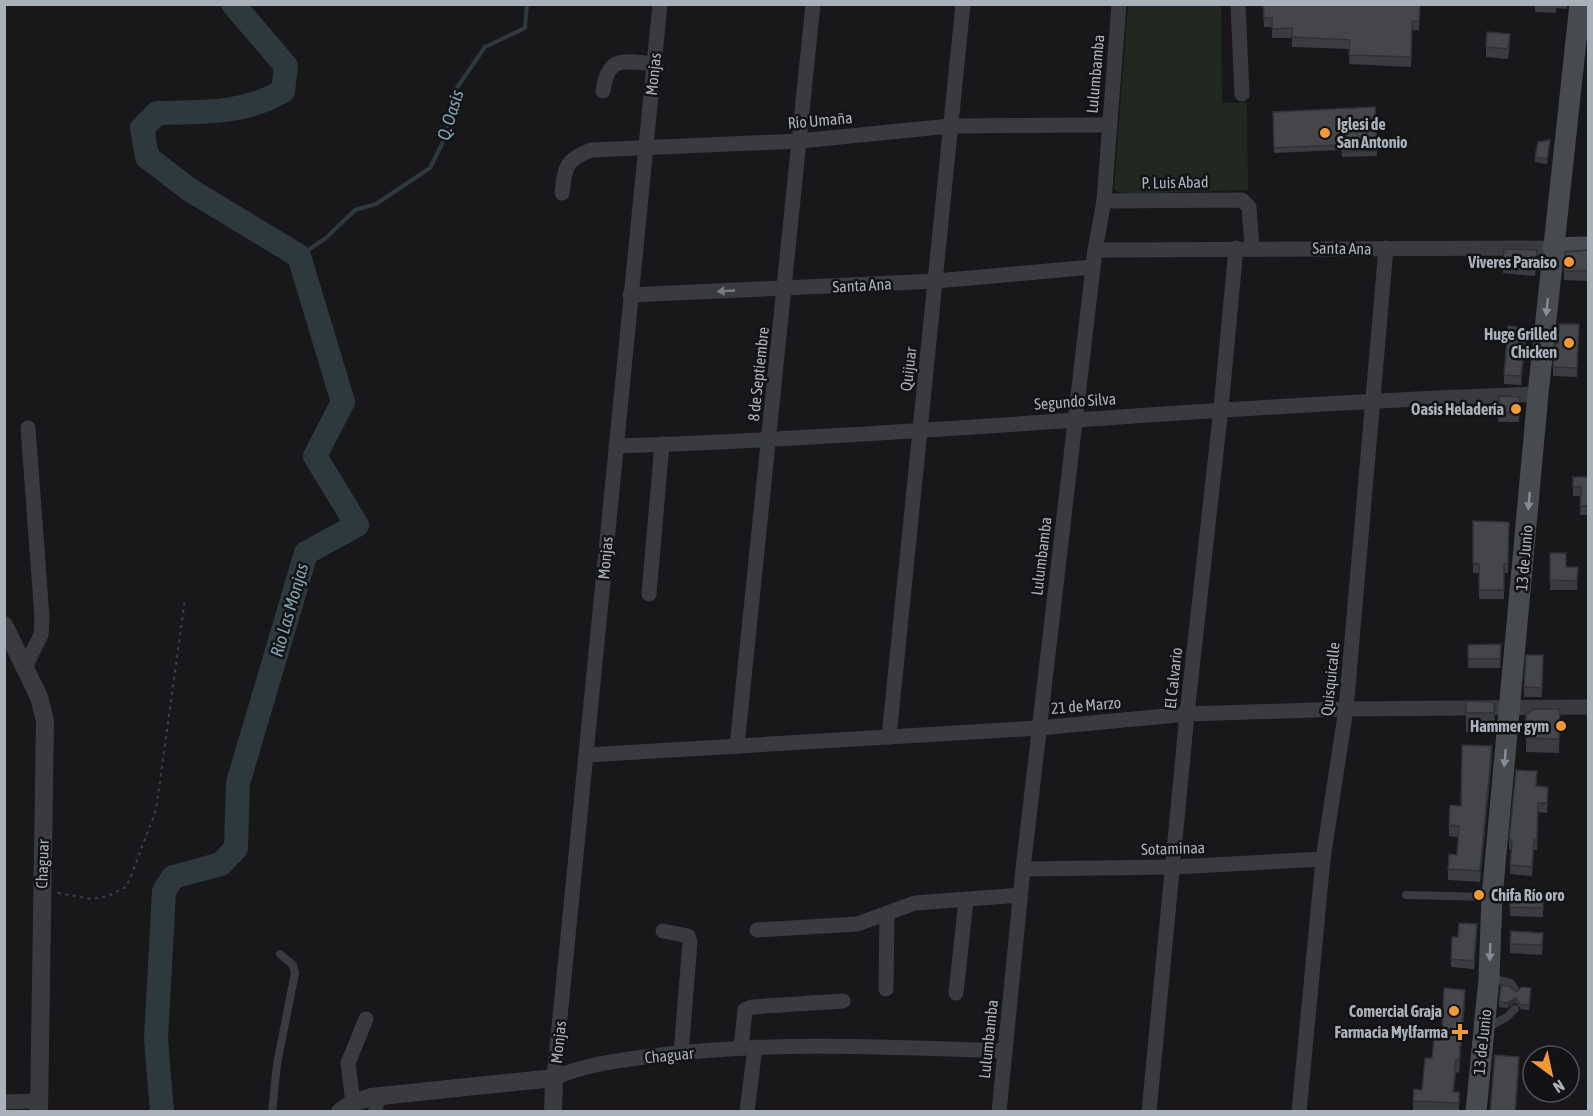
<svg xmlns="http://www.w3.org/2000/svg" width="1593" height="1116" font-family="'Asap Condensed',sans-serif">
  <rect width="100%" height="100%" fill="#18181a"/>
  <polygon fill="#202820" points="1128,5 1221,5 1222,103 1247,102 1248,190 1123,194 1114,189"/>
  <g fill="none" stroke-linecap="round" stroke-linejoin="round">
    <polyline stroke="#2e393e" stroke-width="4" points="299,256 326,238 355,210 376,204 430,168 446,136 454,92 485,47 525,28 527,4"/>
    <path stroke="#2e393e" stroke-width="24" d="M162,1112L156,1039L164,891L173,877L221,864L236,848L238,783L306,553L357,525L315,456L343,402L299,256L190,190L147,157L142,128L157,113C201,112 245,114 283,91L286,66L233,4"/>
    <polyline stroke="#3f4246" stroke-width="2" stroke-dasharray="3 4.5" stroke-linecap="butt" points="58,893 92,899 108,896 126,887 131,876 156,810 185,599"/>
    <g stroke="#393b3f" stroke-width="8">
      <polyline points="1406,895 1491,897"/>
      <polyline points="1490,978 1511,983 1516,991"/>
      <polyline points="1487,1028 1507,1017 1515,1009"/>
      <polyline points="272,1112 277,1064 295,973 293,965 280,954"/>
    </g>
    <g stroke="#393b3f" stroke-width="15">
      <path d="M660,4L554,1078C589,1063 623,1060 660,1055C775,1041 890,1047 1005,1051"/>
      <polyline points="1238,4 1242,94"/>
      <path d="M603,91C608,55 623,61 655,64"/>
      <path d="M562,193C565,167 565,160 591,150L800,141L950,126L1108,125"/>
      <polyline points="1104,201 1242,200 1249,207 1252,247"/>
      <polyline points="1095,250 1553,248"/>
      <polyline points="630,295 936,281 1093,267"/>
      <path d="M616,446C923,436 1230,404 1538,394"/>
      <polyline points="649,594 662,444"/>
      <polyline points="26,665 41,635 42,617 28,428"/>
      <polyline points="889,737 963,4"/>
      <polyline points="737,746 813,4"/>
      <polyline points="587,755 1039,728 1187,714 1346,709 1588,707"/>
      <polyline points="1023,869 1174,867 1323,859"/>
      <polyline points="757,930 857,924 915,903 1020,895"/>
      <polyline points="663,931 688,936 690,942 681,1053"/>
      <polyline points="886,989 887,914"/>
      <polyline points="956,993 966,900"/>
      <polyline points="741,1048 745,1010 752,1007 843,1001"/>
      <polyline points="376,1097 376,1112"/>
      <polyline points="4,1102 39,1101"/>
      <polyline points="353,1103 348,1063 366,1019"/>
      <polyline points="747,1112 755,1047"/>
      <polyline points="999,1112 1023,869 1095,250 1104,201 1119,4"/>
      <polyline points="1149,1112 1187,714 1221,408 1236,248"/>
      <polyline points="1299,1112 1323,859 1346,709 1386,248"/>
    </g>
    <g stroke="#393b3f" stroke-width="18">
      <polyline points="4,625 39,697 45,721 39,1112"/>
      <polyline points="340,1112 353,1103 371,1097 554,1078 553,1112"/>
    </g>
    <g stroke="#474a4f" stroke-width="21">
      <polyline points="1553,248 1588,247"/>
      <polyline points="1476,1112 1489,978 1492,897 1538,394 1580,4"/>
    </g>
  </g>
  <g fill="#3a3c40">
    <polygon points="1263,4 1423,4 1420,5 1419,30 1412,30 1411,67 1349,64 1350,49 1292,47 1292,38 1272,38 1272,27 1264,27"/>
    <polygon points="1535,4 1567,4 1567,9 1556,8 1556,13 1535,12"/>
    <polygon points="1510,43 1508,59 1486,57 1486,47"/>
    <polygon points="1375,107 1377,156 1342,157 1341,150 1274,153 1273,112"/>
    <polygon points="1550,145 1547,164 1535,162 1535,157"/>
    <polygon points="1588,250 1588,281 1564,280 1564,271"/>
    <polygon points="1537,260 1535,276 1503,273 1503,264"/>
    <polygon points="1579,324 1577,377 1553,376 1553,367 1558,343"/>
    <polygon points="1526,337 1521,385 1504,384 1504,375"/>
    <polygon points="1499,396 1520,397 1519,422 1498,422"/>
    <polygon points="1573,477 1588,477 1588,515 1580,515 1581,496 1573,496"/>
    <polygon points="1473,521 1509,522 1508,573 1504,573 1504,599 1479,599 1479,573 1473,573"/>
    <polygon points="1550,553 1566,567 1578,567 1577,590 1550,590"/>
    <polygon points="1468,645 1501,654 1500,668 1468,668"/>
    <polygon points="1543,655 1542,697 1524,697 1524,687"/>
    <polygon points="1466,701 1495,704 1494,732 1466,732"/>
    <polygon points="1526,714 1560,723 1559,753 1526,752"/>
    <polygon points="1492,756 1480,882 1448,880 1448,869 1457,855 1458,837 1449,836 1449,825"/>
    <polygon points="1537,786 1548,796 1547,813 1538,812 1537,850 1534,850 1532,876 1510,874 1511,849 1509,849 1509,840"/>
    <polygon points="1510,891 1543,892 1543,917 1510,916"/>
    <polygon points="1477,932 1474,969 1451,967 1451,959 1458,937"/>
    <polygon points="1543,942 1542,955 1510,953 1510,944"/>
    <polygon points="1516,992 1531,993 1529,1010 1521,1009 1516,1003 1507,1008 1499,1007 1499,1002"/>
    <polygon points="1465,1002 1459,1073 1456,1072 1454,1092 1459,1092 1459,1112 1413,1112 1413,1101 1422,1090 1432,1058 1442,1030"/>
  </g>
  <g fill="#303134">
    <polygon points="1526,328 1526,337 1521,385 1521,376"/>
    <polygon points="1495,704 1495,723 1494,732 1494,713"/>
    <polygon points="1492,746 1492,756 1480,882 1480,871"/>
    <polygon points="1465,990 1465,1002 1459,1073 1459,1061"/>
    <polygon points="1516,998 1516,1003 1507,1008 1507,1003"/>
    <polygon points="1519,1057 1519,1069 1516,1112 1515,1112"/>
    <polygon points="1456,1060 1456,1072 1453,1104 1453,1092"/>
  </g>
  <g fill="#44464a" stroke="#303134" stroke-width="1.5">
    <polygon points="1263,4 1420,4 1419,21 1412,21 1411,57 1349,55 1350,40 1292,37 1292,28 1272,29 1272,18 1264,18"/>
    <polygon points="1487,32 1510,34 1508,49 1486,47"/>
    <polygon points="1375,107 1377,151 1342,152 1341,145 1274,148 1273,112"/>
    <polygon points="1550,140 1547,159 1535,157 1538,142"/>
    <polygon points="1504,249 1537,250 1535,267 1503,264"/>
    <polygon points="1588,250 1588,271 1564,271 1565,252"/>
    <polygon points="1559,324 1579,324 1577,368 1553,367 1555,343 1558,343"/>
    <polygon points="1508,326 1526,328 1521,376 1504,375"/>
    <polygon points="1499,396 1520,397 1519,413 1498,412"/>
    <polygon points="1573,477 1588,477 1588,506 1580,506 1581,487 1573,487"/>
    <polygon points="1473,521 1509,522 1508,564 1504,564 1504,590 1479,590 1479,564 1473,563"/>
    <polygon points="1550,553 1566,553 1566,567 1578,567 1577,581 1550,580"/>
    <polygon points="1501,644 1500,659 1468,659 1468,645"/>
    <polygon points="1526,655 1543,655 1542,688 1524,687"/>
    <polygon points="1466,701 1491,702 1495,704 1494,713 1466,713"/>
    <polygon points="1534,709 1560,709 1559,739 1526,738 1526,714"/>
    <polygon points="1462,745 1492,746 1480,871 1448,869 1449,854 1457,855 1459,826 1449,825 1450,805 1461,806"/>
    <polygon points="1516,770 1537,771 1536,786 1548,787 1547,803 1538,803 1537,840 1534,840 1532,867 1510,865 1512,840 1509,840"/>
    <polygon points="1510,891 1543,892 1543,908 1510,907"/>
    <polygon points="1459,923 1477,924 1474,961 1451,959 1452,937 1458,937"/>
    <polygon points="1511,931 1543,933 1542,945 1510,944"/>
    <polygon points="1501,985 1509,986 1516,992 1522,987 1531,988 1529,1005 1521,1005 1516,998 1507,1003 1499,1002"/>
    <polygon points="1444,988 1465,990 1459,1061 1456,1060 1453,1092 1459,1092 1459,1103 1413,1101 1414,1089 1422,1090 1425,1058 1432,1058 1435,1029 1442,1030"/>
    <polygon points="1495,1055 1519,1057 1515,1112 1490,1112"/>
  </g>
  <defs><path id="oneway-solid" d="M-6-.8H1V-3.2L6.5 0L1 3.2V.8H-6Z" transform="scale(1.5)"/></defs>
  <use fill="#777c83" href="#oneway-solid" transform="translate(726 291) rotate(177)"/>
  <g fill="#878d95">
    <use href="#oneway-solid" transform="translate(1547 307) rotate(96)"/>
    <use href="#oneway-solid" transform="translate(1529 501) rotate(95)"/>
    <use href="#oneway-solid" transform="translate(1505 758) rotate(95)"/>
    <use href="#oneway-solid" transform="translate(1490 952) rotate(92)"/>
  </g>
  <g fill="#f39938" stroke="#131315" stroke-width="2">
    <circle cx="1325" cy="133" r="6"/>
    <circle cx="1569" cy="262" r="6"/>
    <circle cx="1569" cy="343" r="6"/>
    <circle cx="1516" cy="409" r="6"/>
    <circle cx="1561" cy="726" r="6"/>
    <circle cx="1479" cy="895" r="6"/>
    <circle cx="1454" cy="1011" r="6"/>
    <path d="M1457 1023h6v6h6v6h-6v6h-6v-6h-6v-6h6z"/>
  </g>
  <g text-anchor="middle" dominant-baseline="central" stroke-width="5" stroke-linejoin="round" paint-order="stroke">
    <g font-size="16" fill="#aab1ba" stroke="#131315">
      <text transform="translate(653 74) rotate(-84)">Monjas</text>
      <text transform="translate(1095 74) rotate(-85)">Lulumbamba</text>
      <text transform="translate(820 120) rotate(-5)">Río Umaña</text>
      <text transform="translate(1175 182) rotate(-1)">P. Luis Abad</text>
      <text transform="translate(1342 248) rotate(1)">Santa Ana</text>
      <text transform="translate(862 285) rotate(-3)">Santa Ana</text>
      <text transform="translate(908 369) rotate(-83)">Quijuar</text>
      <text transform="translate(758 374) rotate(-84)">8 de Septiembre</text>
      <text transform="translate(1075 401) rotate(-4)">Segundo Silva</text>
      <text transform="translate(1041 556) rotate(-83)">Lulumbamba</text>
      <text transform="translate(605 558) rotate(-85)">Monjas</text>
      <text transform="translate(1524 558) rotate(-85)">13 de Junio</text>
      <text transform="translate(1173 678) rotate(-84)">El Calvario</text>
      <text transform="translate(1330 679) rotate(-84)">Quisquicalle</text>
      <text transform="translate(1086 705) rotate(-5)">21 de Marzo</text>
      <text transform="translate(1173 848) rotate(-2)">Sotaminaa</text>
      <text transform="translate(42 864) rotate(-88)">Chaguar</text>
      <text transform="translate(988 1039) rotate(-84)">Lulumbamba</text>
      <text transform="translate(558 1042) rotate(-84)">Monjas</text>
      <text transform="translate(1482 1042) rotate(-84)">13 de Junio</text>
      <text transform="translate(669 1055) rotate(-6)">Chaguar</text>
    </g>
    <g font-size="16" font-weight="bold" fill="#aab1ba" stroke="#131315" text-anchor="end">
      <text x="1337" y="124" text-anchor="start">Iglesi de<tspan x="1337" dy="18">San Antonio</tspan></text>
      <text x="1557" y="262">Viveres Paraiso</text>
      <text x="1557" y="334">Huge Grilled<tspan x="1557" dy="18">Chicken</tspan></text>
      <text x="1504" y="409">Oasis Heladería</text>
      <text x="1549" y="726">Hammer gym</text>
      <text x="1491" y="895" text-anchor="start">Chifa Río oro</text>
      <text x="1442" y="1011">Comercial Graja</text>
      <text x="1448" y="1032">Farmacia Mylfarma</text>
    </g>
    <g font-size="18" font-style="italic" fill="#82a4b5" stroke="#131315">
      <text transform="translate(450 115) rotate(-73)">Q. Oasis</text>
      <text transform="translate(289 610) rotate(-74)">Rio Las Monjas</text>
    </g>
  </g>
  <rect width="1593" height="1116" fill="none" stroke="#aab1ba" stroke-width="12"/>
  <g transform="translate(1551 1074) rotate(147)"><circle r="28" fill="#131315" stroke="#4f5257" stroke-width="1.5"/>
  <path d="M0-4.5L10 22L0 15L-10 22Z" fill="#f39938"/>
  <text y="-9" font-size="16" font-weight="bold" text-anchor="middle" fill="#aab1ba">N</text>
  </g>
</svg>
